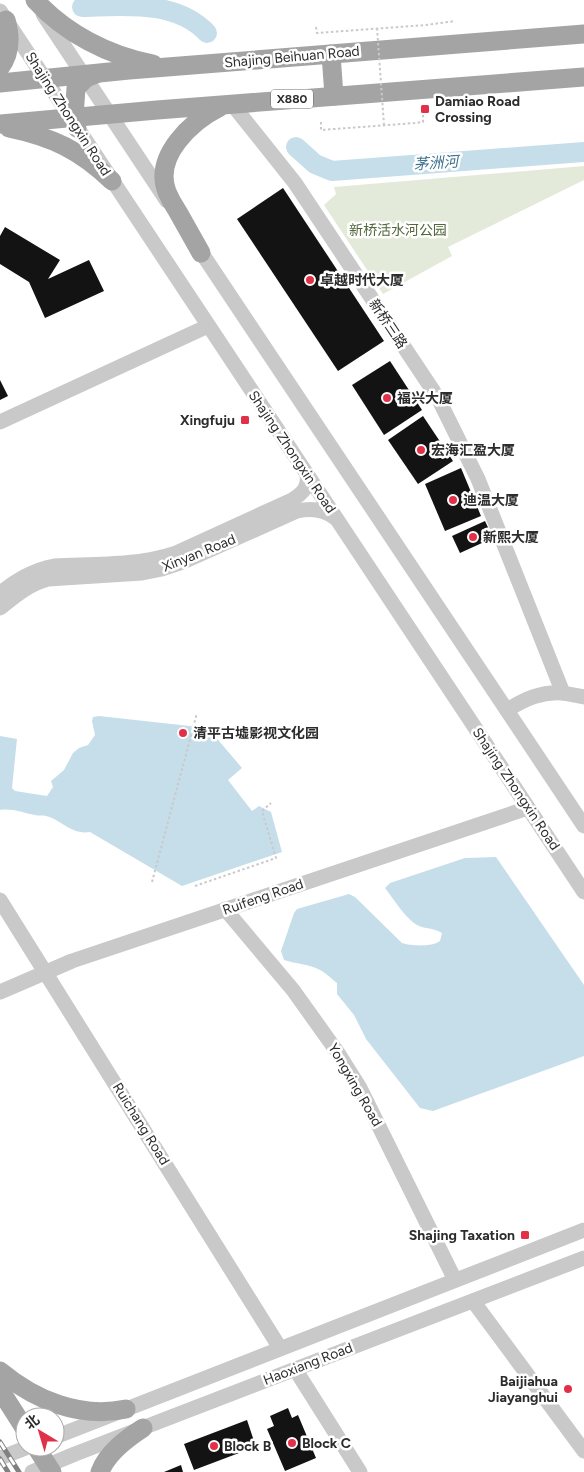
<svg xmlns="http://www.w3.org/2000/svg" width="584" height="1472" font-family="Figtree,'Noto Sans SC',sans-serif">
  <rect width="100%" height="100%" fill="#fff"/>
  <polygon fill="#e4eada" points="584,166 584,180 448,247 452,256 383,294 324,205 336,194 334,187"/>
  <g fill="#c6deea">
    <path d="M99,716L208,728L242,768L228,780L252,811L259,806L271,812L282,852L182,886L90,832C71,835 62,820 46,816C43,815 38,816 35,815C23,813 12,808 0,810V736L17,739L12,788L15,791L47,796L53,787L51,781L64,770L73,753L79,748L88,745L95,735L92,721L93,717Z"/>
    <path d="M496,857L584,985V1056L433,1111L420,1108L366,1039L354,1015L337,994V983C332,979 326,973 320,970C309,964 296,964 284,960L281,951L294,913L297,909L349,894L355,897L402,943C411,946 433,947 440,941L442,933C434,928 427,929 419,926C407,921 393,898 385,888L390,883L465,858Z"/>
  </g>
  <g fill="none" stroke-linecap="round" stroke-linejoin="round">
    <g stroke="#c6deea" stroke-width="20">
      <path d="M82,7C125,6 176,0 207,33"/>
      <polyline points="296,147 315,164 332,171 584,152"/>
    </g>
  </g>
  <g fill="#131313">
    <polygon points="283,188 384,341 338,371 237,219"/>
    <polygon points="5,227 60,260 48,279 89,260 104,291 45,318 29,282 0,264 0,236"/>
    <polygon points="390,361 422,410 384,435 352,385"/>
    <polygon points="0,380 8,396 0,400"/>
    <polygon points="423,416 453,461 418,484 388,440"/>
    <polygon points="461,468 481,516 445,531 425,484"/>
    <polygon points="485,521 493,538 460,553 452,536"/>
    <polygon points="288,1408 292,1418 298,1415 316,1458 285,1471 267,1429 274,1426 270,1416"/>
    <polygon points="247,1420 254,1441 237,1448 239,1453 194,1470 184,1444"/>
    <polygon points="181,1465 183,1472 164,1472"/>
  </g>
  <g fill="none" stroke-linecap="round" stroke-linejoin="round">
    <g stroke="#c9c9c9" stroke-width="2" stroke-dasharray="2.5 2.5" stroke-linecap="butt">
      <polyline points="316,27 317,33 426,25 455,21"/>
      <polyline points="321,122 321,130 415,123 423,122 423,114"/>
      <polyline points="152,882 197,713"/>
      <polyline points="195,886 276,858 262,811 271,803"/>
    </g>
    <g stroke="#c9c9c9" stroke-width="15">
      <polyline points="0,11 584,892"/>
      <polyline points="43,14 167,201"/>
      <polyline points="232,104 295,183 438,398 478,479 563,693 584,697"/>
      <polyline points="195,243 584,826"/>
      <polyline points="0,422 208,326"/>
      <path d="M0,593C17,580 33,570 54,566C95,564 137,566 176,553L292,500C303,493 309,487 307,474"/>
      <path d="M0,608C15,596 29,584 48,579L142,573L162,569L183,562L297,511C310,508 324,509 335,518"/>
      <path d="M507,710C525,699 542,691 563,693"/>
      <polyline points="0,900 280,1348"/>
      <polyline points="225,909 293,990 338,1053 360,1088 455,1280"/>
      <polyline points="0,992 72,961 528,808"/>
      <polyline points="473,1301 584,1451"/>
      <polyline points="295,1369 360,1472"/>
      <polyline points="55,1437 584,1230"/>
      <polyline points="0,1458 28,1447"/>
      <polyline points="32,1472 75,1454 584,1258"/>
    </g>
    <g stroke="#a4a4a4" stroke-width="19">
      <path d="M35,0C65,33 109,56 153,64"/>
      <polyline points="331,54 334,96"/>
      <path d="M0,68C11,53 11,37 6,20"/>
      <polyline points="0,83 129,70 584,34"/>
      <polyline points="0,124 157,110 584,77"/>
      <path d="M9,128C52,137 80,150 112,181"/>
      <polyline points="77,128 74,117 76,88 86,78 96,74"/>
      <path d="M201,253C193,239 186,226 178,212C174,206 170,199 167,192C153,156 192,121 220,107"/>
      <path d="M0,1371C35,1400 80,1419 126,1409"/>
      <polyline points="0,1390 25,1429"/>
      <polyline points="36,1447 52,1472"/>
      <path d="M100,1472C107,1453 126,1439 143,1428"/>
    </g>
    <g stroke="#818181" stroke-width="5">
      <g id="rail">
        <polyline points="0,1442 19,1472"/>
        <polyline points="0,1459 8,1472"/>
      </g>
    </g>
    <use href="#rail" stroke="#fff" stroke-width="3" stroke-dasharray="9" stroke-linecap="butt"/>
    <polyline stroke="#c9c9c9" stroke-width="2" stroke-dasharray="2.5 2.5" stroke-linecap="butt" points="377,28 384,125"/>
  </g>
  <g fill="#e13149" stroke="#fff" stroke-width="2">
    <rect x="420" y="104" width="10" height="10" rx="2.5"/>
    <circle cx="310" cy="280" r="5"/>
    <circle cx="387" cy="398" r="5"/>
    <rect x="240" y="415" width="10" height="10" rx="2.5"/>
    <circle cx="421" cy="450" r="5"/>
    <circle cx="453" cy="500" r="5"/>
    <circle cx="473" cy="537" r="5"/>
    <circle cx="183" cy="733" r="5"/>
    <rect x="520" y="1230" width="10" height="10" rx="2.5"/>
    <circle cx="568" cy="1389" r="5"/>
    <circle cx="292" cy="1443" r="5"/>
    <circle cx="214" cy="1446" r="5"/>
  </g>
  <g text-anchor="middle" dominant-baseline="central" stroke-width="5" stroke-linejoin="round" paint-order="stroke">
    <rect fill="#fff" stroke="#6b6b6b" stroke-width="1" x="271" y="89.5" width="42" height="19" rx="4"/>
    <g font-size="12" font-weight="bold" fill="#2c2c2c">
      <text x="292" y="99">X880</text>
    </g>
    <g font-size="14" fill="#2c2c2c" stroke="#fff">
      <text transform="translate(292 57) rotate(-5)">Shajing Beihuan Road</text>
      <text transform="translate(68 114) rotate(57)">Shajing Zhongxin Road</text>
      <text transform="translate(388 324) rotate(56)">新桥三路</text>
      <text transform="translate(292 452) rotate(56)">Shajing Zhongxin Road</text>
      <text transform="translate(199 553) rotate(-22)">Xinyan Road</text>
      <text transform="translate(516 789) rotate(56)">Shajing Zhongxin Road</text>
      <text transform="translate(263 897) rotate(-19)">Ruifeng Road</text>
      <text transform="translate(355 1085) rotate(60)">Yongxing Road</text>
      <text transform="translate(141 1124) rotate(58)">Ruichang Road</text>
      <text transform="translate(308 1364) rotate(-21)">Haoxiang Road</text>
    </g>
    <g font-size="14" font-weight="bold" fill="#2c2c2c" stroke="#fff" text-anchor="start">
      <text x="435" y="101">Damiao Road<tspan x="435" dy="16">Crossing</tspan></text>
      <text x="320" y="280">卓越时代大厦</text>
      <text x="397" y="398">福兴大厦</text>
      <text x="235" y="420" text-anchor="end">Xingfuju</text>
      <text x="431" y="450">宏海汇盈大厦</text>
      <text x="463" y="500">迪温大厦</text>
      <text x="483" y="537">新熙大厦</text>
      <text x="193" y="733">清平古墟影视文化园</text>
      <text x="515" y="1235" text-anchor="end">Shajing Taxation</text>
      <text x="558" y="1381" text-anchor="end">Baijiahua<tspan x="558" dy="16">Jiayanghui</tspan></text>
      <text x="302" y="1443">Block C</text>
      <text x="224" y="1446">Block B</text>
    </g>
    <g font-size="14" fill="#52673b" stroke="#fff">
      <text x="398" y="230">新桥活水河公园</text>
    </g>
    <g font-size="15" font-style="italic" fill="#3d728c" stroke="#fff">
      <text transform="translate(436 163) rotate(-4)">茅洲河</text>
    </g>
  </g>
  <g transform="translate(40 1432) rotate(322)"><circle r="24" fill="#ffffff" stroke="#ababab"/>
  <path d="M0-4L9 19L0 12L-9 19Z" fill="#e13149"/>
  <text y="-8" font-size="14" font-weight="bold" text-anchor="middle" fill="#2c2c2c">北</text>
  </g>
</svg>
